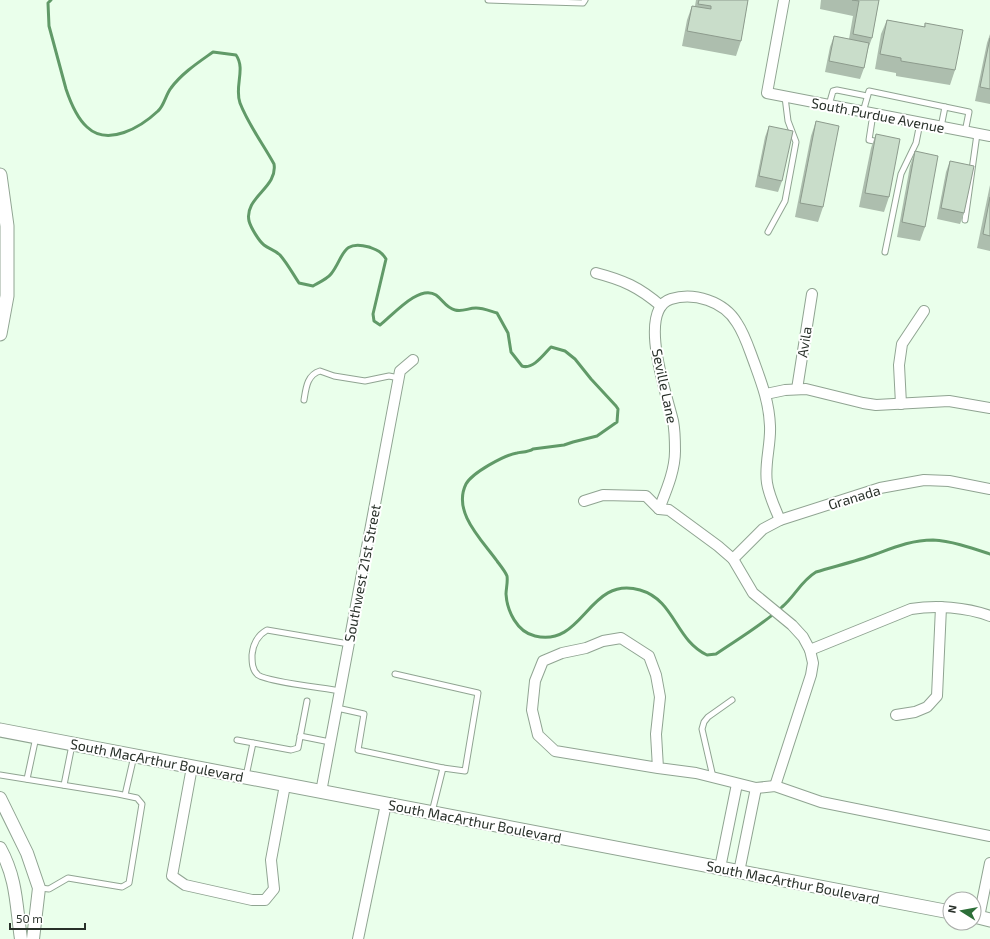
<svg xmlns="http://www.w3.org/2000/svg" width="990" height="939" font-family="'Exo 2',sans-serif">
  <rect width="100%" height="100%" fill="#eaffeb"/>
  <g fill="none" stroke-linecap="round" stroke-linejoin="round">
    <path stroke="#619a68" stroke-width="3" d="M51,0L48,3L49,26L66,89C70,101 77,118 87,127C108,147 141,127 158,111C164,106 166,94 171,88C182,73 199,62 213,52L236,55C246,69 234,87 240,103C248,124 263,144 274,164C278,188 244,197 249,221C251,228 259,241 264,245C269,249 275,250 280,255C287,263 293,274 299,283L313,286C318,283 327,279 331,274C344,258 341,239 369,247C377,250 381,251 386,259L373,314L374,321L380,325C393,315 419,284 436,295C443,300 446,308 455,310C463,312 468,308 476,308C483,308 490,311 497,313L508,333L511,352L522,366C533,370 544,354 551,347L565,351L575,359L591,379L616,406L618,409L617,422L597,436L573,442L564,445L533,449C529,452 522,452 517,453C504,455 472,473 466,484C452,512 482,540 497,561C500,565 505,571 507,576C508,582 506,589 506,594C507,611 517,632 535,636C584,648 588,575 640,590C675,600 675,640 707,655L716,654C738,639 762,625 782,607C795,596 801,581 816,572C836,566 857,561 876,554C895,547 912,540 933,540C952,541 972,548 990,554"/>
    <g stroke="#90a492" stroke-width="7">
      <g id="service">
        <polyline points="488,0 583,3 585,0"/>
        <polyline points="829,105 833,91 837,90 867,96"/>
        <polyline points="945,107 969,112 965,132"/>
        <polyline points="863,112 869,91 945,107 941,127"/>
        <polyline points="873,114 869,140 879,142"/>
        <polyline points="965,220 977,134"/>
        <polyline points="768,232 785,201 796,142 788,121 785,97"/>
        <polyline points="885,252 901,174 916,143 920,123"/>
        <path d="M304,400C306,388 307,375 320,371L334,376L365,381L389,376L399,378"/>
        <polyline points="395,674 478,693 465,771 443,768 432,812"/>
        <path d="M340,691C325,688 268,682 258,675C252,670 252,662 252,655C253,644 258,635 267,630L349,644"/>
        <polyline points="337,708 364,714 358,750 443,768"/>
        <polyline points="300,736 330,742"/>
        <polyline points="237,740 291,750 298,748 307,701"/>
        <polyline points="0,775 118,794 137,798 142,804 129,883 122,887 68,878 49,889 40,888"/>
        <polyline points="246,776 253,743"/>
        <polyline points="713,777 702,729 704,722 708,717 732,700"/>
        <polyline points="27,779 36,737"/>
        <polyline points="64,785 72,745"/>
        <polyline points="125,795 134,756"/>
      </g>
    </g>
    <g stroke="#90a492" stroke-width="12">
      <g id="minor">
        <polyline points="784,0 767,93 990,136"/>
        <path d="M596,273C623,280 639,287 661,306"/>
        <polyline points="797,389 812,294"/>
        <polyline points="766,394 785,390 806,389 863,403 876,405 949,401 990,408"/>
        <polyline points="901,404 899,365 902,344 924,311"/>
        <polyline points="584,501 603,495 646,496 659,509 669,510 718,546 733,559 753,593 792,625 803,637 810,650"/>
        <path d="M659,509C666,491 675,471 675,451C675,441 675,431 673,421C668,398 636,310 671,299C694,292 724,301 737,323C745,335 749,349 754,362C762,384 769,402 770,426C771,445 764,465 767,483C769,496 775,508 780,520"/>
        <polyline points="733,559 763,529 780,520 880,488 924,480 949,481 990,489"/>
        <polyline points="896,715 915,712 927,707 937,696 941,607"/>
        <polyline points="192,767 172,876 185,885 252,900 265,900 274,889 271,860 285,785"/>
        <polyline points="658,768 656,734 660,697 656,675 649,656 621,638 603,641 586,648 562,653 543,661 535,681 532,710 538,735 555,751 658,768 696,773 756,788 775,786 821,802 990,836"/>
        <path d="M775,786L811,675L813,663L810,650L911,609C936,605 966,607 990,616"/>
        <polyline points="321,792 400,371 413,360"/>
        <polyline points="720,868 737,784"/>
        <polyline points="739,872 756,788"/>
        <polyline points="979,917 990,863"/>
        <polyline points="358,939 386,804"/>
      </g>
    </g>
    <g stroke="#90a492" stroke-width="14">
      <g id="tertiary">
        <polyline points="0,798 27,853 39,888 33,939"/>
        <path d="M0,848C17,879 16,905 21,939"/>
      </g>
    </g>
    <g stroke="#90a492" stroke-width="15">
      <g id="secondary">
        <polyline points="0,175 7,226 7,296 0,334"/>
        <polyline points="0,730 950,912"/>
        <polyline points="974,916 990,920"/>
      </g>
    </g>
    <use href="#service" stroke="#fff" stroke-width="5"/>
    <use href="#minor" stroke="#fff" stroke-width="10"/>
    <use href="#tertiary" stroke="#fff" stroke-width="12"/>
    <use href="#secondary" stroke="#fff" stroke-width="13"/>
  </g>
  <g fill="#adbeae">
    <polygon points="696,0 748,0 741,41 736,56 682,46 687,20 692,6 695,6"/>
    <polygon points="821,0 879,0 872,38 868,49 864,68 860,79 825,72 830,47 834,36 849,39 853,16 820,9"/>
    <polygon points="887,20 924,27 925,23 955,70 950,85 896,76 896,73 875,69 881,34"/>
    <polygon points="990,34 990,104 975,101 987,43"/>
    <polygon points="816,121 823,207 818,222 795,217 811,136"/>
    <polygon points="769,126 782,181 778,192 755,187 765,137"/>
    <polygon points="876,134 889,197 884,212 859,207 871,148"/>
    <polygon points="915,151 925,227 920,241 897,237 910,166"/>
    <polygon points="950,161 964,213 960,224 937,219 946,172"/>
    <polygon points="990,185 990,251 977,248"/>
  </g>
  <g fill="#c9ddca" stroke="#8d9b8d">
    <polygon points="699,0 748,0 741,41 687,31 692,6 711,9 711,6 698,4"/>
    <polygon points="852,0 879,0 872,38 853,34 859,1"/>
    <polygon points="887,20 925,27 925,23 963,30 955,70 901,61 901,58 880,54"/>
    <polygon points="834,36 869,43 864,68 829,61"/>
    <polygon points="990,38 990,89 980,87"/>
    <polygon points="816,121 839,126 823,207 800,203"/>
    <polygon points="769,126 793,131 782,181 759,176"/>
    <polygon points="876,134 900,139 889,197 865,193"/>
    <polygon points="915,151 938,156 925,227 902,222"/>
    <polygon points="950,161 974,166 964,213 941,208"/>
    <polygon points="990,197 990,236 983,234"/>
  </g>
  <g text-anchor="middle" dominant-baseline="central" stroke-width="4" stroke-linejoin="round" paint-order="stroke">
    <g font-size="14" fill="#283029" stroke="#fff">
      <text transform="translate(878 115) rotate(11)">South Purdue Avenue</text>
      <text transform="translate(804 342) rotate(-81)">Avila</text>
      <text transform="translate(665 386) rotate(78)">Seville Lane</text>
      <text transform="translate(854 497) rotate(-17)">Granada</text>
      <text transform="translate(362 573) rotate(-79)">Southwest 21st Street</text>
      <text transform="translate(157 760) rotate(11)">South MacArthur Boulevard</text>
      <text transform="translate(475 821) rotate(11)">South MacArthur Boulevard</text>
      <text transform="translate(793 882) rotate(11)">South MacArthur Boulevard</text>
    </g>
  </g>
  <g transform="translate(962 911) rotate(281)"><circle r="19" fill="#ffffff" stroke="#a9aca9"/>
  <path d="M0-3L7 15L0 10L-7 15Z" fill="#2c6e38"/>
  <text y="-6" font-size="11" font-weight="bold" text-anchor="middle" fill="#283029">N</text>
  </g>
  <path d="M10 923v6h75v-6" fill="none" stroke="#283029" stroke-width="2"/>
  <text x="16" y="923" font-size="12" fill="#283029" stroke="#ffffff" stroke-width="3" paint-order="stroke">50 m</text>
</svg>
